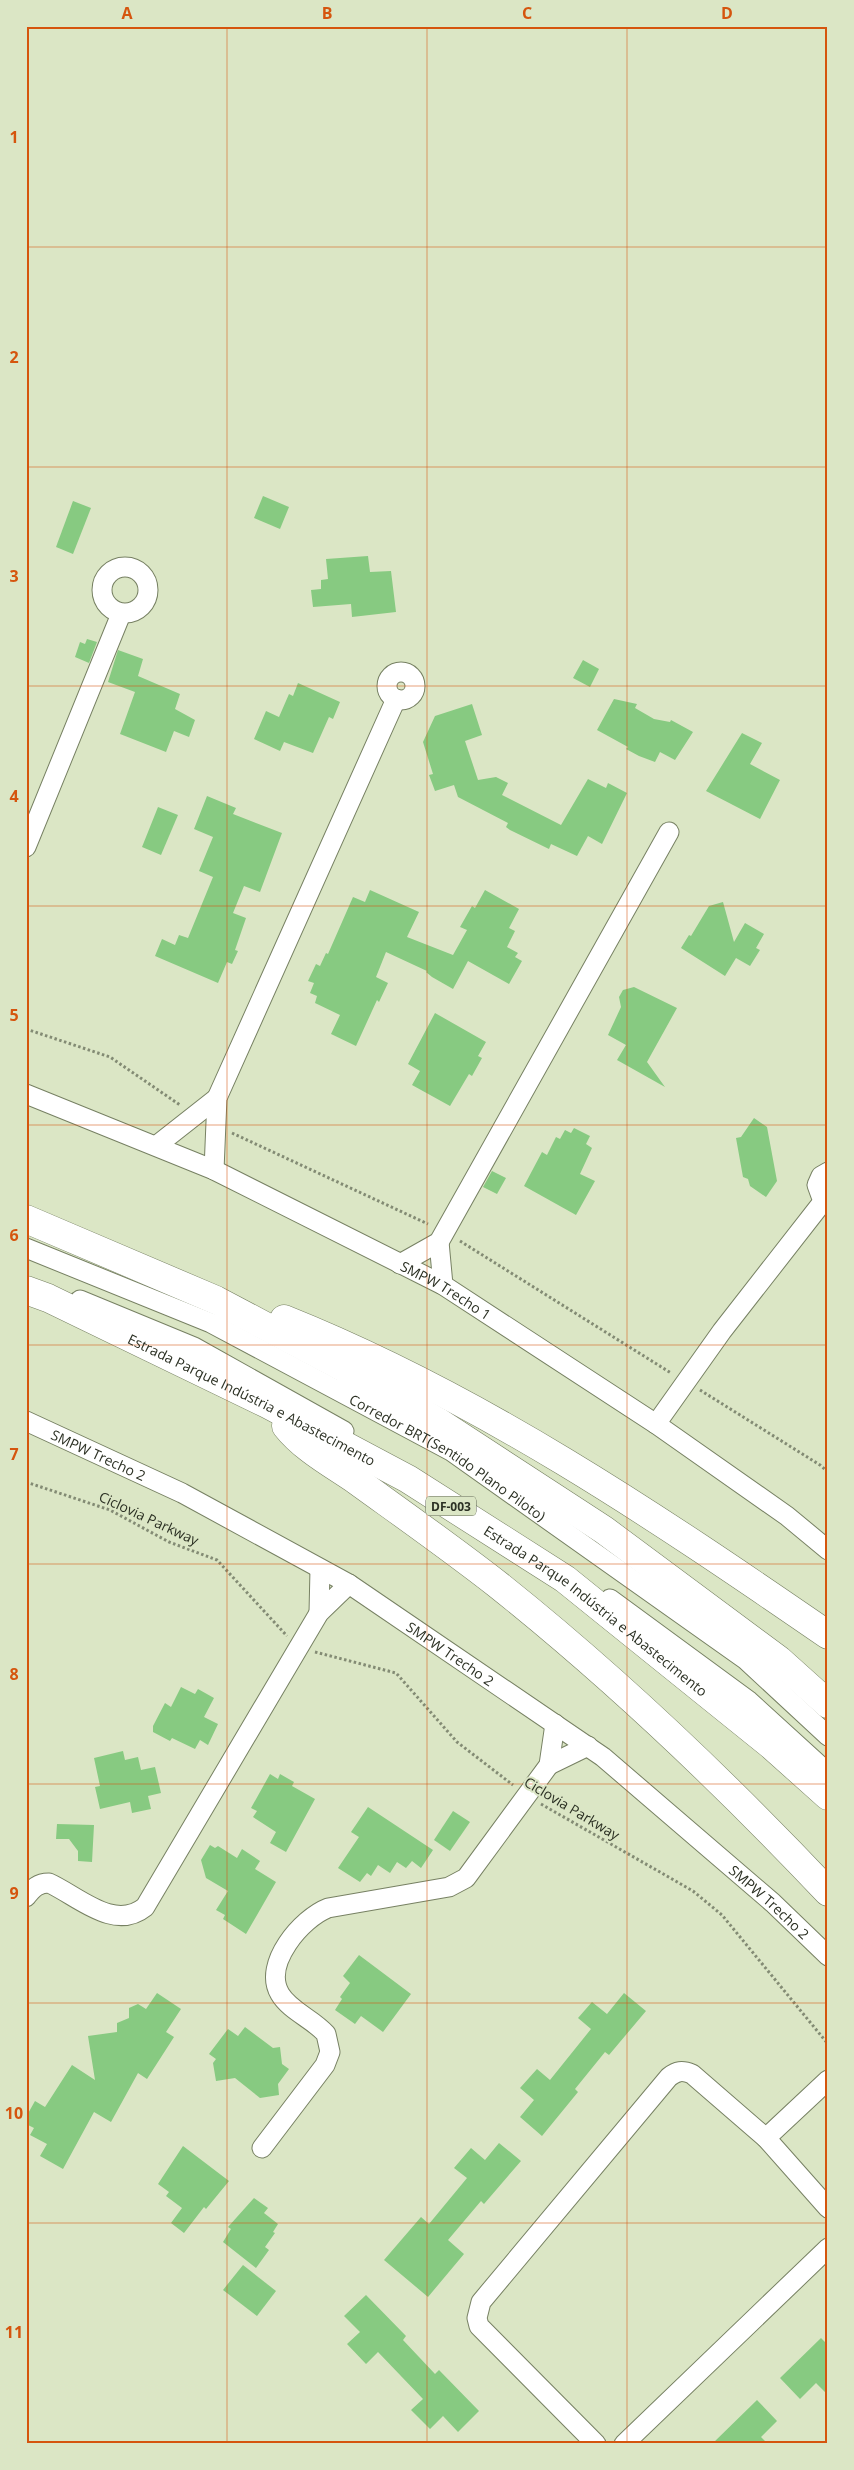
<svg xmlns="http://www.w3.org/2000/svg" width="854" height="2470" font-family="'Open Sans',sans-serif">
  <rect width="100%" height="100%" fill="#dbe6c5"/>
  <g fill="#87ca81">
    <polygon points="263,496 289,507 280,529 254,518"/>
    <polygon points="73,501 91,508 73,554 56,547"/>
    <polygon points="368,556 370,572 391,571 396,612 352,617 351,604 313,607 311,590 321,589 321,580 328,579 326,559"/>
    <polygon points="87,639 97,642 89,663 75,657 80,642 85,644"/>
    <polygon points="118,650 143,659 138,676 180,694 175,709 195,720 189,737 174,731 166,752 120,734 135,692 108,682"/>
    <polygon points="583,660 599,669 590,687 573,678"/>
    <polygon points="298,683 340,702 333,719 329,717 313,753 284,742 280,751 254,739 266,711 279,717 289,694 293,696"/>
    <polygon points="614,699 637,704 635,708 654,719 670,722 671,720 693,732 675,760 660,752 655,762 639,756 626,749 628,747 597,730"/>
    <polygon points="472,704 482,735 465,741 478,780 496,777 508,783 502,795 561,825 588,779 606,788 608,783 627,793 602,844 588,836 577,856 551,844 549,849 510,830 506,827 508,823 458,797 454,785 435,791 429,775 433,774 423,742 435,716"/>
    <polygon points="742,733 762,743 750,764 780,780 760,819 706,791"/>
    <polygon points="207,796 236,808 233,814 282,833 260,892 244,886 233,913 246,918 235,950 238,951 232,964 227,962 218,983 155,956 162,939 175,945 179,935 188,938 213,877 199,871 213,837 194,829"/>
    <polygon points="158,807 178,815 161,855 142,847"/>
    <polygon points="370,890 419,912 407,937 453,955 467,930 460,927 472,906 475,908 485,890 519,909 509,928 515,931 507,947 518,953 515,957 522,961 509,984 468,961 453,989 432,977 426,972 427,971 386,952 376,977 388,983 379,1002 377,1000 356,1046 331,1034 340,1015 315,1003 317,996 310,993 314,983 308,981 316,964 320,966 326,953 328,954 353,897 365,902"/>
    <polygon points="723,902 734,942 745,923 764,934 756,948 760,950 750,966 736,958 725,976 681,948 689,935 691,936 709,906"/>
    <polygon points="634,987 677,1008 647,1062 665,1087 617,1060 626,1045 608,1035 621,1007 619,997 623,990"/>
    <polygon points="435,1013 486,1042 478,1056 482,1058 472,1076 469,1074 450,1106 412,1085 420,1071 408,1064"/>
    <polygon points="754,1118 767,1127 777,1181 766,1197 750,1186 748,1179 743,1177 736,1138 741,1137"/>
    <polygon points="574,1128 590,1136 586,1144 592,1148 580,1174 595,1181 576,1215 524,1186 542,1152 547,1155 556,1137 560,1139 565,1130 571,1133"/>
    <polygon points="492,1171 506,1178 497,1194 483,1187"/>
    <polygon points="181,1687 195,1694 198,1689 214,1698 204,1717 218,1724 208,1745 200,1740 195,1749 172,1738 170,1741 153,1732 153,1726 165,1703 171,1707"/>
    <polygon points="123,1751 125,1760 138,1757 141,1770 155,1767 161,1793 148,1796 151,1809 132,1813 130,1802 100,1809 95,1787 100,1786 94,1758"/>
    <polygon points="270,1774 278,1779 280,1774 294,1782 292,1786 315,1799 286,1852 270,1843 276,1832 253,1817 257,1811 251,1808"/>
    <polygon points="368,1807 433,1850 421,1868 412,1861 406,1868 397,1862 390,1873 378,1865 371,1876 367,1873 360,1882 338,1868 359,1837 351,1832"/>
    <polygon points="453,1811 470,1822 450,1851 434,1840"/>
    <polygon points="57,1824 94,1825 92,1862 78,1861 78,1851 69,1839 56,1839"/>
    <polygon points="210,1845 215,1848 218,1846 237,1858 242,1849 260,1861 255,1869 276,1882 246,1934 223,1919 225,1915 216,1910 228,1891 206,1878 201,1860"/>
    <polygon points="359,1955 411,1994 383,2032 361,2016 355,2024 335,2010 342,1999 340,1997 350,1983 343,1976"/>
    <polygon points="157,1993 181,2009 166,2032 174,2037 147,2079 138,2073 111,2122 94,2112 63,2169 40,2156 47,2144 30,2135 34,2128 26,2124 26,2117 35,2101 45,2107 72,2065 95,2080 88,2036 117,2032 117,2023 129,2018 129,2008 138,2004 146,2009"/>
    <polygon points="624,1993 646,2011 609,2055 605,2052 575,2089 578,2092 542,2136 520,2117 534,2100 520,2088 537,2069 550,2080 591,2029 578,2018 592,2002 607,2014"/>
    <polygon points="245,2027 273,2048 280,2047 282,2064 289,2069 278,2084 279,2095 260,2098 235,2078 216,2081 213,2063 216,2059 209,2054 228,2029 238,2036"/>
    <polygon points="499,2143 521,2161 484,2204 481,2201 448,2240 464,2254 428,2297 384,2260 421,2217 429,2224 467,2178 454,2168 471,2148 485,2160"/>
    <polygon points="183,2146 229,2181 206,2209 204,2207 184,2233 171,2223 182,2208 166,2196 169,2192 158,2184"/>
    <polygon points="254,2198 268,2208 264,2213 278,2224 273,2232 275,2233 265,2247 269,2250 256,2268 223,2242 231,2229 228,2227"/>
    <polygon points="243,2265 276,2291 257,2316 223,2290"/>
    <polygon points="366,2295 406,2336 403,2340 435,2374 439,2370 479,2411 458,2432 443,2416 430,2429 411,2410 423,2399 378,2352 366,2364 347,2344 360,2332 344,2316"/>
    <polygon points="821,2338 828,2345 828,2395 816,2383 800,2399 780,2378"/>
    <polygon points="757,2400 777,2421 761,2437 768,2444 712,2444"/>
  </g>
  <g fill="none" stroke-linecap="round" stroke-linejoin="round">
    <g stroke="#778163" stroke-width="21">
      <g id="minor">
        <circle cx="125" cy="590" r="23"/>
        <circle cx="401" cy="686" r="14"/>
        <polyline points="26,847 121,614"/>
        <path id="s1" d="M26,1094L214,1170L443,1285L656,1424L787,1516L828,1550"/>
        <polyline points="156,1146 217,1098"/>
        <polyline points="214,1170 217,1098 396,699"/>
        <polyline points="828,1172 821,1176 817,1185 821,1196 828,1199"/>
        <polyline points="439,1242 443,1285"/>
        <path id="s2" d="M26,1248L211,1323L451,1451L746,1660L828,1736"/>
        <polyline points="400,1264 439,1242 669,832"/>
        <polyline points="80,1300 194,1347 344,1431"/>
        <path id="s3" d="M26,1421L182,1493L349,1584L603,1757L773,1903L828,1956"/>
        <polyline points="656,1424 722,1331 825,1199"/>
        <polyline points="610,1599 749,1701 828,1773"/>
        <polyline points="319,1613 320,1569"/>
        <polyline points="549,1765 588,1746"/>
        <path d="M26,1897C33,1888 38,1883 49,1883C78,1896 114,1932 145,1907L319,1613L349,1584"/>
        <polyline points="766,2138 828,2080"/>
        <path d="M262,2148L325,2065L330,2052L326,2034C313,2019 290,2011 280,1994C262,1964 302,1918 328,1908L449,1887L466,1878L549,1765L555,1724"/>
        <path d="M596,2444L479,2326L477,2318L481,2302L669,2077C677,2071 682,2070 692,2074L766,2138L828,2208"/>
        <polyline points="624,2444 828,2248"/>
      </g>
    </g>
    <g stroke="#778163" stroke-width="29">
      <g id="highway">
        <polyline points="26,1219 216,1300 344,1368 440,1423 604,1530 779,1660 828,1704"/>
        <path id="s4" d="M26,1290L48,1298L267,1404L408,1479L565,1579L771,1745L828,1796"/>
        <path d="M284,1319C479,1397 655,1516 828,1635"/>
        <path d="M286,1426C304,1449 334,1465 357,1481C404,1515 451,1548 497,1584C615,1678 724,1782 828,1892"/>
      </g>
    </g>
    <g stroke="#838b74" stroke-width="3" stroke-dasharray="2.5 2.5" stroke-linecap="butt">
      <polyline points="26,1029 110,1057 180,1105"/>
      <polyline points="232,1133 428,1224"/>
      <polyline points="460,1241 671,1373"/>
      <polyline points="700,1390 820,1465 828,1472"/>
      <polyline points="26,1482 110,1510 169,1542 217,1560 287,1636"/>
      <polyline points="315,1652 396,1673 457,1742 513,1785"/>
      <polyline points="541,1804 693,1891 722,1915 828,2044"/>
    </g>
    <use href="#minor" stroke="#fff" stroke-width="19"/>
    <use href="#highway" stroke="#fff" stroke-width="28"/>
  </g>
  <path fill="none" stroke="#d5550e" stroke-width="1" stroke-opacity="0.55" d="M227,26V2444M427,26V2444M627,26V2444M26,247H828M26,467H828M26,686H828M26,906H828M26,1125H828M26,1345H828M26,1564H828M26,1784H828M26,2003H828M26,2223H828"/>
  <g text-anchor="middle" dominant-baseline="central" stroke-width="4" stroke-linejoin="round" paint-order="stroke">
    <rect fill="#dbe6c5" stroke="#606754" stroke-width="1" x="426" y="1496.5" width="50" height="19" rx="4"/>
    <g font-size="12" font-weight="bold" fill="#2c3124">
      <text x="451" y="1506">DF-003</text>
    </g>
    <g font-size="14" fill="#2c3124" stroke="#dbe6c5">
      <text stroke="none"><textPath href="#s1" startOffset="464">SMPW Trecho 1</textPath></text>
      <text stroke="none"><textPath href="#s4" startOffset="251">Estrada Parque Indústria e Abastecimento</textPath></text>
      <text stroke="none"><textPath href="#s3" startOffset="80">SMPW Trecho 2</textPath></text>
      <text stroke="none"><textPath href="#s2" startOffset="472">Corredor BRT(Sentido Plano Piloto)</textPath></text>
      <text transform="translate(149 1518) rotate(25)">Ciclovia Parkway</text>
      <text stroke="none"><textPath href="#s4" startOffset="656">Estrada Parque Indústria e Abastecimento</textPath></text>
      <text stroke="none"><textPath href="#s3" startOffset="485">SMPW Trecho 2</textPath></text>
      <text transform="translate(572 1808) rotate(31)">Ciclovia Parkway</text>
      <text stroke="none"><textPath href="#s3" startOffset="890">SMPW Trecho 2</textPath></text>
    </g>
  </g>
  <rect width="854" height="2470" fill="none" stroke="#dbe6c5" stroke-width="55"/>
  <rect x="28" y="28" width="798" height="2414" fill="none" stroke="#d5550e" stroke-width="2"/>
  <g font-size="16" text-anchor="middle" font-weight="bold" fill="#d5550e">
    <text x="127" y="19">A</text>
    <text x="327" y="19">B</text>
    <text x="527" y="19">C</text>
    <text x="727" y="19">D</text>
    <text x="14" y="143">1</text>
    <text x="14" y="363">2</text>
    <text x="14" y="582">3</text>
    <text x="14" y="802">4</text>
    <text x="14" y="1021">5</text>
    <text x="14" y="1241">6</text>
    <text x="14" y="1460">7</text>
    <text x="14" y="1680">8</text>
    <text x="14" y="1899">9</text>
    <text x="14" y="2119">10</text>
    <text x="14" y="2338">11</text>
  </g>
</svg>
